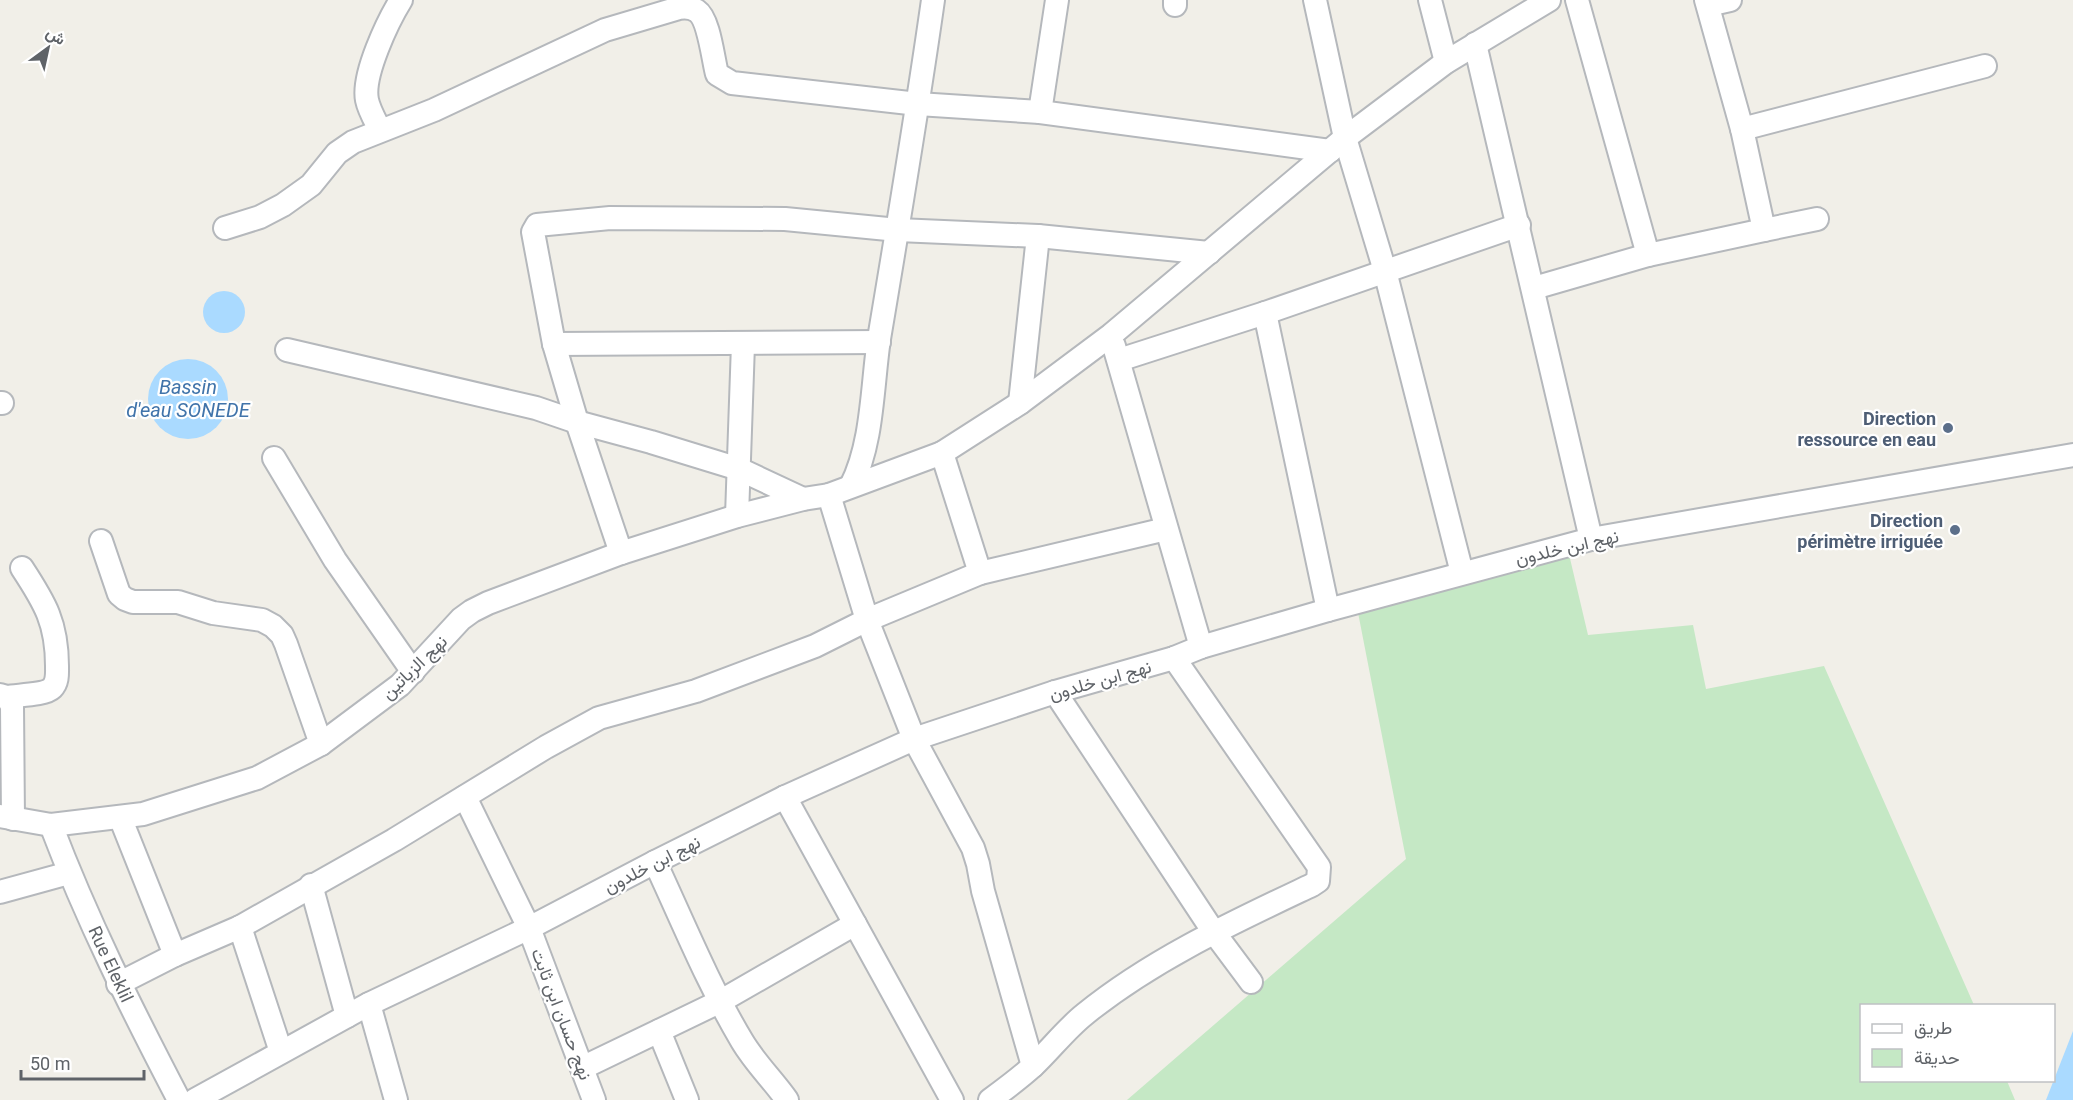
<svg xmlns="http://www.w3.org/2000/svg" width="2073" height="1100" font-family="Roboto,Vazirmatn,sans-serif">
  <rect width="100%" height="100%" fill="#f1efe8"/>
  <polygon fill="#c5e8c5" points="1568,550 1588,635 1693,625 1706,689 1824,666 1974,1005 1862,1006 1862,1080 2007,1081 2015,1100 1127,1100 1406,859 1354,592"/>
  <g fill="#aadaff">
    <circle cx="224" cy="312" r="21"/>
    <circle cx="188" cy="399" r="40"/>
    <polygon points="2073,1031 2073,1100 2046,1100"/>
  </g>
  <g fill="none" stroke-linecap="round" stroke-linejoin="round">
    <g stroke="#b5b8bc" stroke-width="26">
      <g id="minor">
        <polyline points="1315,0 1345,138 1385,271 1462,573"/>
        <polyline points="1430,0 1446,62"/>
        <polyline points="1577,0 1648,255"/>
        <polyline points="1175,5 1175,0"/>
        <polyline points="1708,5 1730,0"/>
        <polyline points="1475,44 1591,539"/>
        <polyline points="1040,112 1057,0"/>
        <polyline points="1742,129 1985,66"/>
        <path d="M380,130C375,120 369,110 367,100C362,75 388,21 401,0"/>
        <path d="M225,228L260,217L283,205L311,185L337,153L353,142L434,110L605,30L679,8C685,7 691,7 697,11C709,19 713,59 717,74L732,83L918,104L1040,112L1330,151"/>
        <polyline points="1764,230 1817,219"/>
        <polyline points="1534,288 1648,255 1764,230 1742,129 1706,0"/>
        <polyline points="1265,313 1328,610"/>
        <polyline points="554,344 879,342"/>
        <polyline points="1114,346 1201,647"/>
        <polyline points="287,350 536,408 577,422 651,442 739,469 803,499"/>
        <polyline points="1119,360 1265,313 1519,225"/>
        <polyline points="0,403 2,403"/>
        <polyline points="1020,403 1038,236"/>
        <polyline points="942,453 980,573"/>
        <polyline points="274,458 335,560 413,672"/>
        <path d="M851,486C873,443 872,386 879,339C898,226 917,113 933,0"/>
        <polyline points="829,495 867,620 914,739 973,848 978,864 983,891 1033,1066"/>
        <polyline points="737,516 743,344"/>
        <polyline points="101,541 119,594 125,599 133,602 178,602 213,613 262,620 273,626 282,635 286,644 321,744"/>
        <polyline points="621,553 577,422 554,344 533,232 537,225 610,218 785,219 898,230 1038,236 1209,253"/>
        <polyline points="1055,692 1213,931 1251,982"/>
        <polyline points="0,695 7,697 12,706 13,819"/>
        <path d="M7,697C18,695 45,695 52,688C58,682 57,673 57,666C57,623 45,603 22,568"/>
        <polyline points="465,797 529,928 594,1100"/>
        <polyline points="785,797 952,1100"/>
        <polyline points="0,816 51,825 143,814 257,778 321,744 400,685 461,619 472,611 488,603 621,553 737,516 803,499 829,495 942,453 1020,403 1111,335 1345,138 1446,62 1549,0"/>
        <polyline points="120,817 175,955"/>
        <path d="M51,825C87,920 132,1010 179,1100"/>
        <path d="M655,862C683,922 708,984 742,1041C755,1063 773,1080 787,1100"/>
        <polyline points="311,885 347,1016"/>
        <polyline points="0,892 69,873"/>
        <polyline points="240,927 281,1052"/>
        <polyline points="118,984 175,955 240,927 394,840 546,747 599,718 696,691 815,646 867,620 980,573 1166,529"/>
        <polyline points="369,1004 396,1100"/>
        <polyline points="659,1031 687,1100"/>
        <polyline points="582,1068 721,1001 855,924"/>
        <polyline points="195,1100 369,1004 529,928 655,862 785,797 914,739 1055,692 1174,658 1201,647 1328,610 1591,539 2073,455"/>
        <path d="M990,1100C1005,1089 1020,1078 1033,1066C1051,1049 1066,1029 1085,1014C1153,959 1234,922 1312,885L1318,881L1319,867L1174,658"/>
      </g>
    </g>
    <use href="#minor" stroke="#fff" stroke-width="22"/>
  </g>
  <g fill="#5c6f8a" stroke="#fff" stroke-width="2">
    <circle cx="1948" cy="428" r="6"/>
    <circle cx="1955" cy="530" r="6"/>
  </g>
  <g text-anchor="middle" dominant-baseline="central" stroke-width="4.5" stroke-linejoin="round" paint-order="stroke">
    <g font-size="18" font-weight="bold" fill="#4e5e75" stroke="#fff" text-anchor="end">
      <text x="1936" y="418">Direction<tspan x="1936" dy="21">ressource en eau</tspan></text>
      <text x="1943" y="520">Direction<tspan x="1943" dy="21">périmètre irriguée</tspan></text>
    </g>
    <g font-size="18" fill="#5f6368" stroke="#fff">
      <text transform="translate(1567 547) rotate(-13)">نهج ابن خلدون</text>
      <text transform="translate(414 667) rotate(-44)">نهج الزياتين</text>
      <text transform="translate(1100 680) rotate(-16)">نهج ابن خلدون</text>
      <text transform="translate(652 864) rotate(-27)">نهج ابن خلدون</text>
      <text transform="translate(111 964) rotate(65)">Rue Eleklil</text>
      <text transform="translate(562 1014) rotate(69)">نهج حسان ابن ثابت</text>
    </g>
    <g font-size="20" font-style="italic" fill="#4174aa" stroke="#fff">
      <text x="188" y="387">Bassin<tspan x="188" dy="23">d'eau SONEDE</tspan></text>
    </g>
  </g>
  <rect x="1860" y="1004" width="195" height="78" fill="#ffffff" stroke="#bfc1c3" stroke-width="1.5"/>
  <rect x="1872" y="1024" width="30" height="9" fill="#ffffff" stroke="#bfc1c3" stroke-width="1.5"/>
  <text x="1914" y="1034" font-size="18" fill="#5f6368">طريق</text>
  <rect x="1872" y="1049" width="30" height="18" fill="#c5e8c5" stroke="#bfc1c3" stroke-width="1.5"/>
  <text x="1914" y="1064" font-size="18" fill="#5f6368">حديقة</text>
  <g transform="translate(48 48) rotate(33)" stroke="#ffffff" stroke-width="4.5" paint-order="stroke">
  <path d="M0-4.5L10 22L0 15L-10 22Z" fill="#5f6368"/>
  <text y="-9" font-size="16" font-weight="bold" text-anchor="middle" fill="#5f6368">ش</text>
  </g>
  <path d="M21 1070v9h123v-9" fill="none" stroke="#5f6368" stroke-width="3"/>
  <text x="30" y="1070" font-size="18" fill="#5f6368" stroke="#ffffff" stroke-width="4.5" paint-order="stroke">50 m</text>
</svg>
